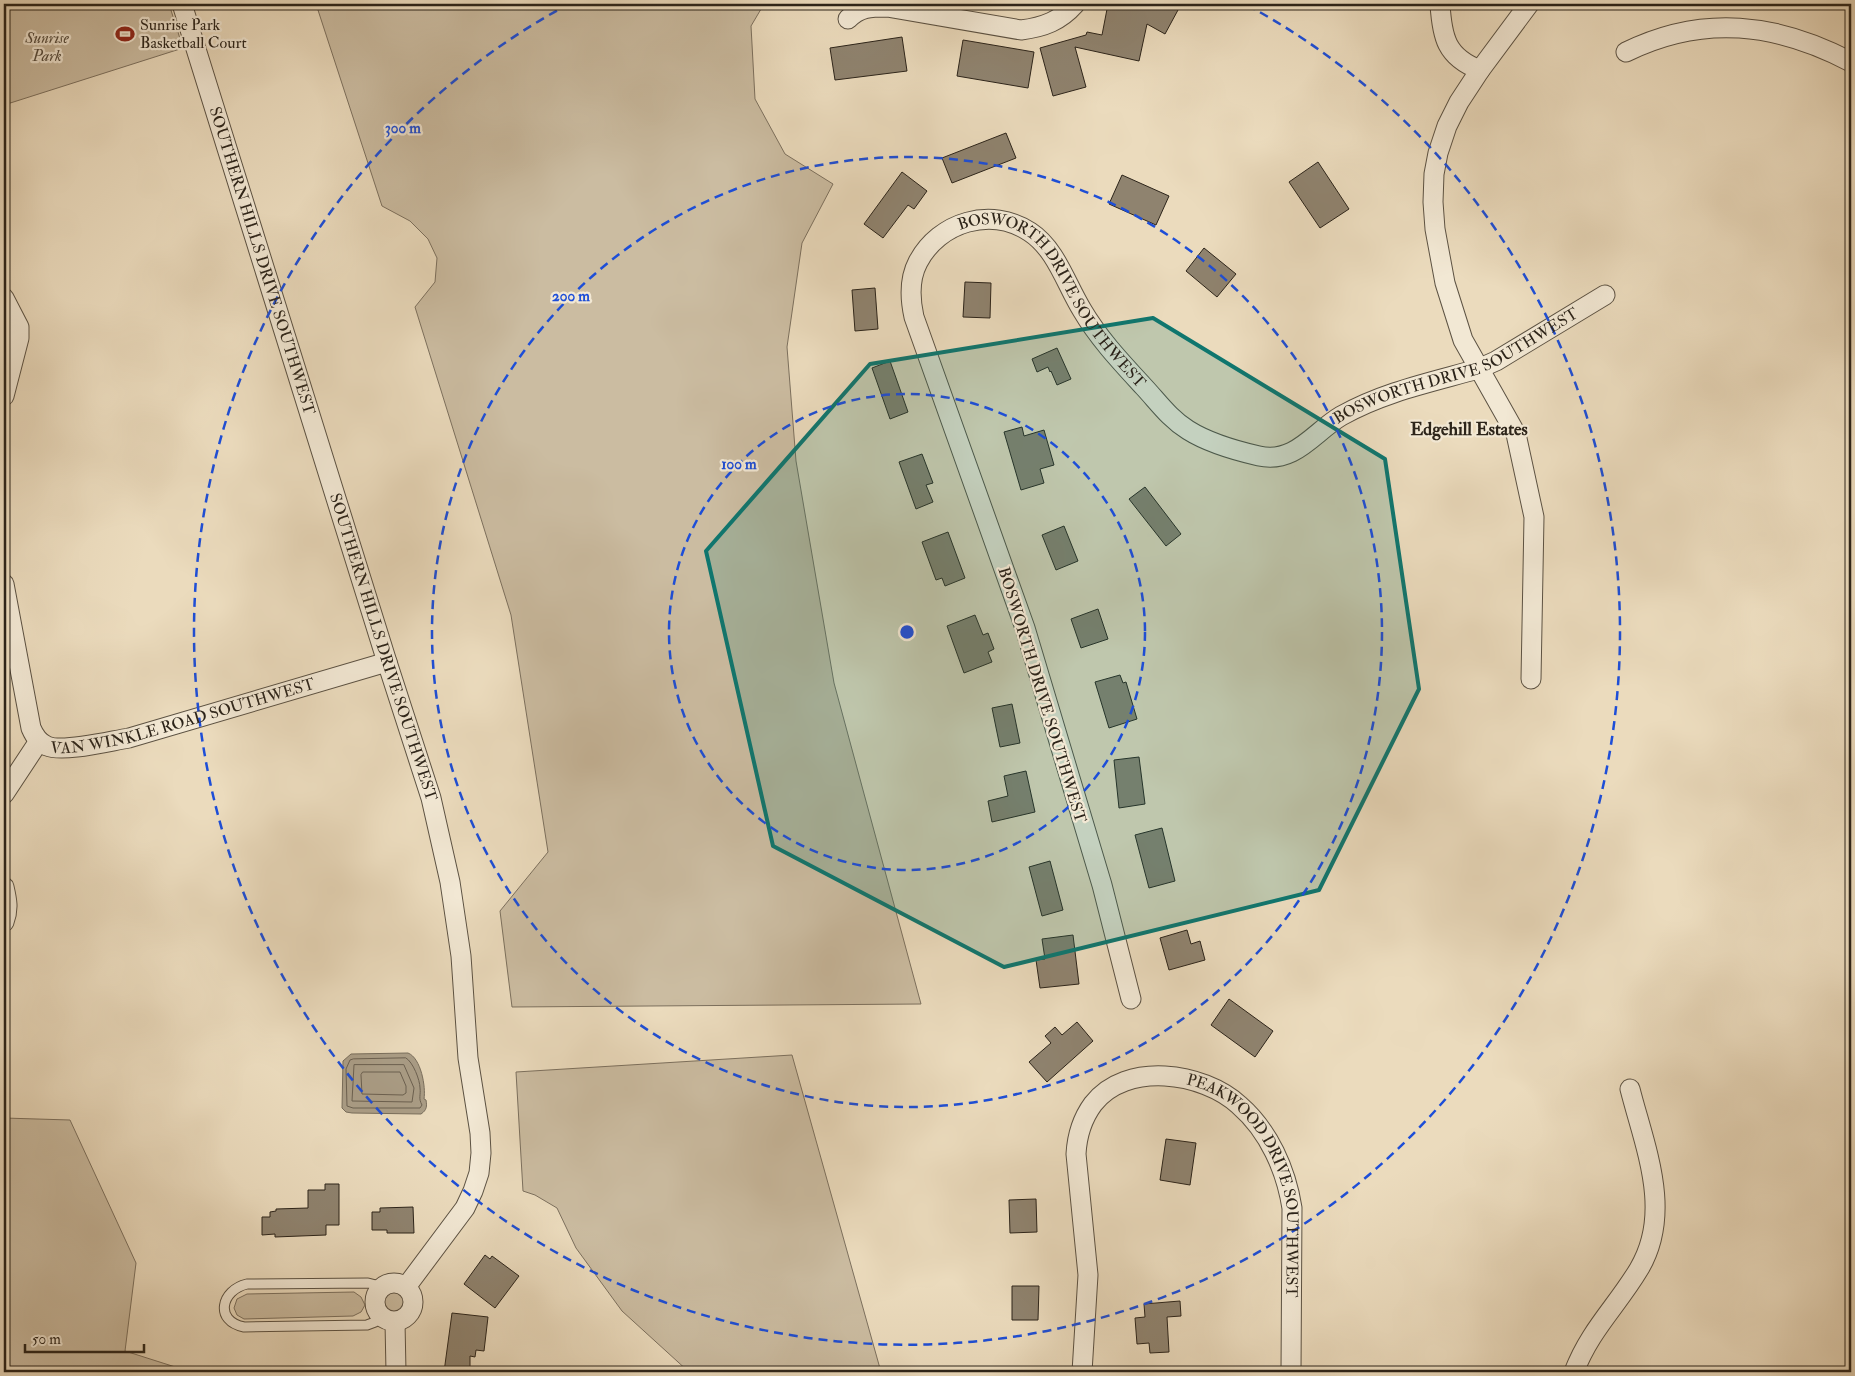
<svg xmlns="http://www.w3.org/2000/svg" width="1855" height="1376" font-family="'IM FELL Double Pica',serif">
  <rect width="100%" height="100%" fill="#ebdbbd"/>
  <filter id="stains"><feTurbulence type="fractalNoise" baseFrequency=".004" numOctaves="4"/><feColorMatrix values="0 0 0 0 .2 0 0 0 0 .09 0 0 0 0 .02 0 0 0 .5 -.17"/></filter>
  <radialGradient id="worn" r=".72"><stop offset=".6" stop-color="#630" stop-opacity="0"/><stop offset="1" stop-color="#630" stop-opacity=".3"/></radialGradient>
  <g fill="#cbbca1" stroke="#7c705e">
    <polygon points="4,4 169,4 183,48 4,105"/>
    <polygon points="316,4 764,4 751,26 755,99 785,154 833,184 802,243 787,347 796,461 834,683 921,1004 512,1007 500,911 548,852 511,615 415,307 435,282 437,258 428,239 410,221 382,206"/>
    <polygon points="792,1055 881,1372 689,1372 622,1311 576,1248 557,1208 535,1195 523,1191 516,1072"/>
    <polygon points="4,1118 70,1120 136,1263 125,1351 191,1372 4,1372"/>
    <circle cx="394" cy="1303" r="13"/>
    <polygon points="354,1292 361,1297 365,1305 361,1312 353,1316 244,1319 237,1315 234,1308 237,1299 247,1294"/>
  </g>
  <path fill="#aa9d86" stroke="#786d5b" d="M408,1053C421,1058 426,1087 424,1099L426,1100C427,1106 427,1110 421,1114L352,1113L346,1112L342,1108L343,1061L351,1054Z"/>
  <g fill="none" stroke-linecap="round" stroke-linejoin="round">
    <g stroke="#6b6050" stroke-width="1">
      <path d="M406,1058C413,1062 420,1080 420,1088C421,1095 418,1098 422,1105L420,1108H353L347,1106L346,1069L350,1060L353,1059Z"/>
      <polygon points="404,1065 414,1088 412,1102 352,1101 354,1065"/>
      <polygon points="363,1072 400,1072 406,1086 406,1093 403,1095 362,1094 361,1075"/>
    </g>
  </g>
  <g fill="#8f836f" stroke="#2c241a">
    <polygon points="1108,4 1167,4 1178,10 1165,34 1147,24 1139,61 1075,47 1086,87 1053,96 1040,48 1086,35 1087,32 1102,35"/>
    <polygon points="902,37 907,71 835,80 830,48"/>
    <polygon points="963,40 1034,52 1028,88 957,76"/>
    <polygon points="1006,133 1016,158 952,183 942,158"/>
    <polygon points="1318,162 1349,209 1320,228 1289,182"/>
    <polygon points="902,172 927,191 914,209 908,205 883,238 864,224"/>
    <polygon points="1122,175 1169,196 1156,225 1109,204"/>
    <polygon points="1204,248 1236,274 1217,297 1186,271"/>
    <polygon points="965,282 991,283 990,318 963,317"/>
    <polygon points="875,288 878,329 855,331 852,290"/>
    <polygon points="1057,348 1071,379 1057,385 1051,371 1050,372 1048,367 1037,372 1032,359"/>
    <polygon points="890,361 908,412 890,419 872,368"/>
    <polygon points="1022,427 1024,436 1044,430 1054,465 1040,469 1044,483 1021,490 1004,432"/>
    <polygon points="922,454 933,483 926,485 933,502 916,509 899,462"/>
    <polygon points="1145,487 1181,534 1166,546 1129,499"/>
    <polygon points="1064,526 1078,561 1056,570 1042,535"/>
    <polygon points="948,532 965,578 945,586 942,578 936,580 922,542"/>
    <polygon points="1098,609 1108,639 1081,648 1071,619"/>
    <polygon points="975,615 983,635 988,633 994,649 988,652 992,662 964,673 947,626"/>
    <polygon points="1120,675 1123,683 1126,682 1137,719 1109,728 1095,682"/>
    <polygon points="1012,704 1020,743 1000,747 992,708"/>
    <polygon points="1139,757 1145,804 1119,808 1114,760"/>
    <polygon points="1026,771 1035,812 992,822 988,801 1008,796 1004,776"/>
    <polygon points="1162,828 1175,881 1149,888 1135,835"/>
    <polygon points="1050,861 1063,910 1042,916 1029,867"/>
    <polygon points="1187,930 1191,944 1200,941 1205,960 1169,970 1160,938"/>
    <polygon points="1073,935 1079,984 1040,988 1036,960 1045,959 1042,939"/>
    <polygon points="1229,999 1273,1031 1255,1057 1211,1025"/>
    <polygon points="1077,1022 1093,1041 1047,1082 1029,1062 1051,1043 1045,1036 1055,1027 1062,1035"/>
    <polygon points="1166,1139 1196,1143 1190,1185 1160,1180"/>
    <polygon points="325,1184 339,1184 339,1225 326,1225 326,1235 275,1237 275,1234 262,1235 262,1217 270,1217 270,1212 276,1211 276,1209 308,1208 308,1190 325,1190"/>
    <polygon points="1036,1199 1037,1232 1010,1233 1009,1200"/>
    <polygon points="413,1207 414,1233 387,1233 387,1230 372,1230 372,1212 380,1212 380,1208"/>
    <polygon points="485,1255 490,1259 492,1256 519,1276 495,1308 464,1284"/>
    <polygon points="1012,1286 1039,1286 1038,1320 1012,1320"/>
    <polygon points="1180,1301 1181,1316 1167,1317 1169,1352 1150,1353 1149,1343 1137,1344 1135,1318 1145,1317 1144,1304"/>
    <polygon points="452,1313 488,1317 484,1351 476,1350 475,1357 470,1356 470,1372 444,1372"/>
  </g>
  <g fill="none" stroke-linecap="round" stroke-linejoin="round">
    <g stroke="#5c5243" stroke-width="11">
      <path id="lane" d="M380,1289L376,1285L368,1283L247,1284C221,1290 214,1321 244,1327L367,1325L375,1322L381,1316"/>
    </g>
    <g stroke="#5c5243" stroke-width="21">
      <g id="street">
        <path id="s1" d="M182,4L387,662L431,798L450,882L461,956L468,1058L480,1133L481,1153L479,1173L473,1191L465,1208L406,1287"/>
        <path d="M1440,4C1442,37 1446,57 1480,70"/>
        <polyline points="1529,4 1480,70 1459,102 1447,126 1438,153 1434,174 1433,202 1435,229 1445,283 1463,340 1516,434 1534,517 1531,679"/>
        <path d="M848,19C860,7 870,7 887,7L1021,30C1044,27 1060,21 1075,4"/>
        <path d="M1626,52C1703,14 1777,23 1851,62"/>
        <polyline points="4,298 19,327 19,338 4,396"/>
        <path id="s2" d="M4,584L31,728C34,735 39,743 47,746C63,753 110,741 129,738L387,662"/>
        <polyline points="4,794 39,741"/>
        <path d="M4,887C7,900 9,909 4,922"/>
        <path id="s3" d="M1131,999L1102,885L1025,628L914,317C910,299 909,279 918,262C939,222 991,206 1030,232C1056,249 1066,284 1082,310C1099,339 1122,363 1144,387C1158,402 1170,419 1188,430C1207,442 1237,451 1259,456C1295,464 1314,432 1341,416C1383,392 1432,382 1478,369L1496,361L1605,295"/>
        <circle cx="394" cy="1302" r="19"/>
        <polyline points="395,1322 396,1372"/>
        <path id="s4" d="M1082,1372L1088,1275L1076,1154C1077,1136 1082,1119 1093,1104C1126,1061 1203,1072 1239,1105C1269,1131 1286,1170 1292,1208L1291,1372"/>
        <path d="M1574,1372C1590,1330 1617,1306 1639,1269C1673,1212 1645,1148 1630,1089"/>
      </g>
    </g>
    <use href="#lane" stroke="#f2e8d4" stroke-width="9"/>
    <use href="#street" stroke="#f2e8d4" stroke-width="19"/>
  </g>
  <path fill="#0f766e" fill-opacity="0.2" stroke="#0f766e" stroke-width="4" stroke-linejoin="round" d="M1153,318L1385,459L1419,689L1319,890L1004,967L773,846L706,551L870,364Z"/>
  <g fill="none" stroke="#1d4ed8" stroke-width="2.5" stroke-dasharray="9 6">
    <circle cx="907" cy="632" r="238"/>
    <circle cx="907" cy="632" r="475"/>
    <path d="M1247 5A713 713 0 1 1 567 5"/>
  </g>
  <defs>
    <g id="stadium-bare" transform="scale(1.5)"><path d="M0-5a6.5 5 0 1 0 0 10a6.5 5 0 1 0 0-10ZM-3.5-1.8h7v3.6h-7Z" fill="#8f2418" stroke="#f2e8d4" stroke-width="2.5" paint-order="stroke"/></g>
  </defs>
  <g fill-rule="evenodd">
    <use href="#stadium-bare" x="125" y="34"/>
  </g>
  <g text-anchor="middle" dominant-baseline="central" stroke-width="4.5" stroke-linejoin="round" paint-order="stroke">
    <g font-size="16" fill="#2c241a" stroke="#f2e8d4" text-anchor="start">
      <text x="140" y="25">Sunrise Park<tspan x="140" dy="18">Basketball Court</tspan></text>
    </g>
    <g font-size="16" font-style="italic" fill="#544a3c" stroke="#f2e8d4">
      <text x="47" y="38">Sunrise<tspan x="47" dy="18">Park</tspan></text>
    </g>
    <g font-size="16" fill="#2c241a" stroke="#f2e8d4">
      <text stroke="none"><textPath href="#s1" startOffset="269">SOUTHERN HILLS DRIVE SOUTHWEST</textPath></text>
      <text stroke="none"><textPath href="#s3" startOffset="961">BOSWORTH DRIVE SOUTHWEST</textPath></text>
      <text stroke="none"><textPath href="#s3" startOffset="1455">BOSWORTH DRIVE SOUTHWEST</textPath></text>
      <text stroke="none"><textPath href="#s1" startOffset="674">SOUTHERN HILLS DRIVE SOUTHWEST</textPath></text>
      <text transform="translate(1042 695) rotate(73)">BOSWORTH DRIVE SOUTHWEST</text>
      <text stroke="none"><textPath href="#s2" startOffset="311">VAN WINKLE ROAD SOUTHWEST</textPath></text>
      <text stroke="none"><textPath href="#s4" startOffset="508">PEAKWOOD DRIVE SOUTHWEST</textPath></text>
    </g>
    <g font-size="18" font-weight="bold" fill="#2c241a" stroke="#f2e8d4">
      <text x="1469" y="429">Edgehill Estates</text>
    </g>
  </g>
  <circle cx="907" cy="632" r="8" fill="#1d4ed8" stroke="#f2e8d4" stroke-width="2.5"/>
  <g font-size="15" text-anchor="middle" font-weight="bold" fill="#1d4ed8" stroke="#f2e8d4" stroke-width="4.5" stroke-linejoin="round" paint-order="stroke">
    <text x="403" y="133">300 m</text>
    <text x="571" y="301">200 m</text>
    <text x="739" y="469">100 m</text>
  </g>
  <rect width="1855" height="1376" fill="none" stroke="#ebdbbd" stroke-width="20"/>
  <rect x="5" y="5" width="1845" height="1366" fill="none" stroke="#2c241a" stroke-width="2.5"/>
  <rect x="10" y="10" width="1835" height="1356" fill="none" stroke="#2c241a"/>
  <path d="M25 1344v8h119v-8" fill="none" stroke="#2c241a" stroke-width="2.5"/>
  <text x="32" y="1344" font-size="15" fill="#2c241a" stroke="#f2e8d4" stroke-width="4" paint-order="stroke">50 m</text>
  <rect width="100%" height="100%" filter="url(#stains)"/>
  <rect width="100%" height="100%" fill="url(#worn)"/>
</svg>
